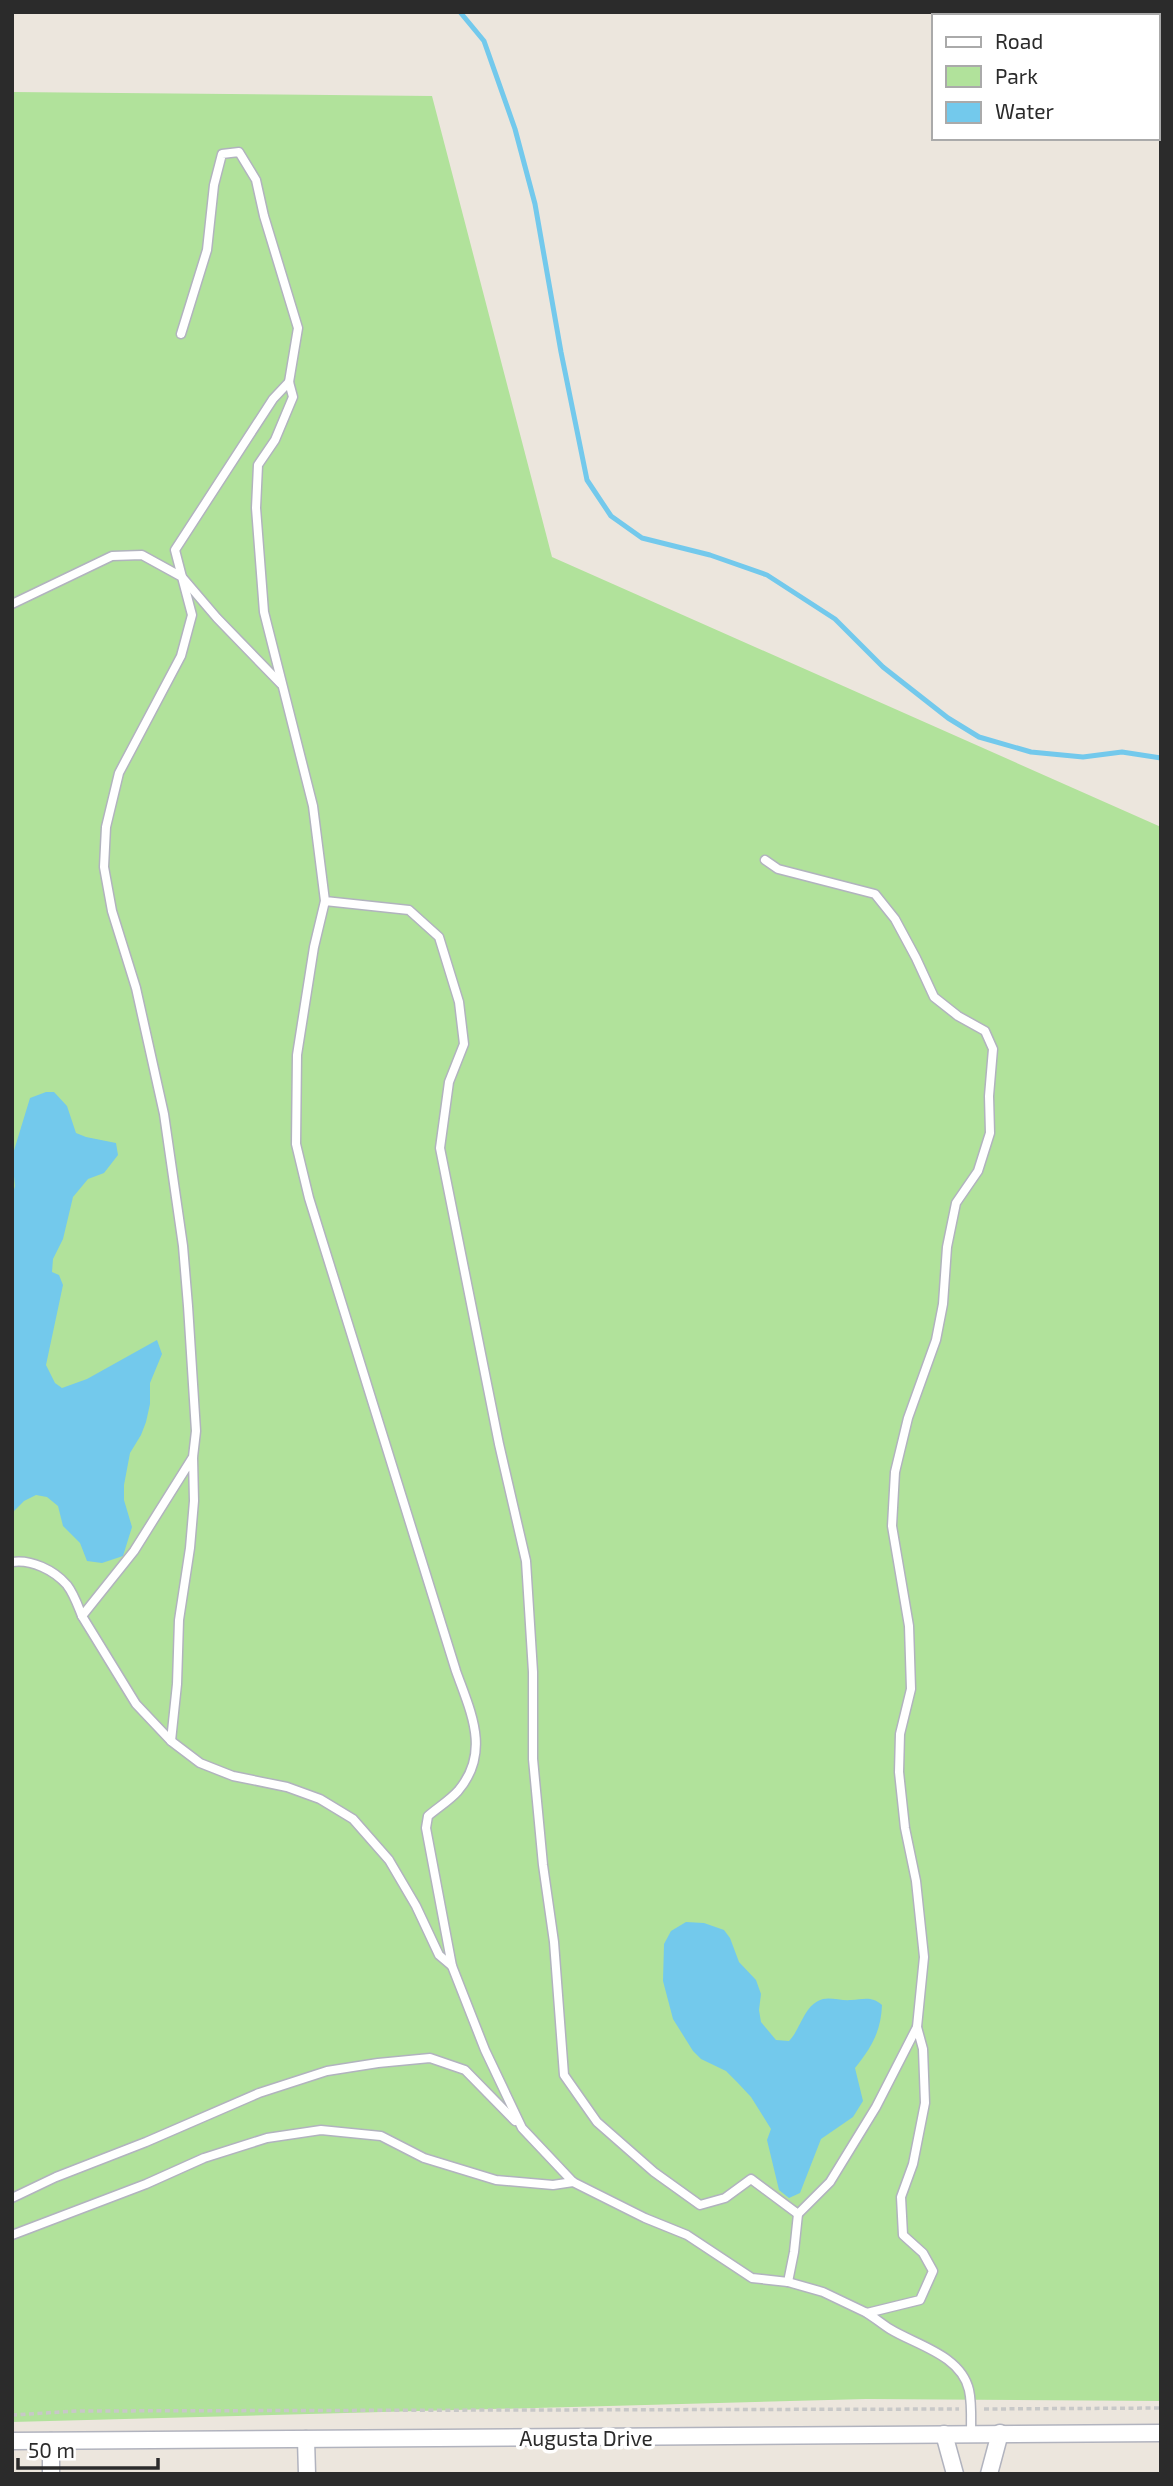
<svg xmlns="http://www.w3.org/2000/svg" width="1173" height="2486" font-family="'Exo 2',sans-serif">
  <rect width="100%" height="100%" fill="#ece6dd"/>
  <polygon fill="#b1e29b" points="12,92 432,96 552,557 1161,827 1161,2401 866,2399 12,2422"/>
  <g fill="#73c9ec">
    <polygon points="46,1092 54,1092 67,1106 76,1133 86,1137 116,1143 118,1155 104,1173 88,1179 73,1197 63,1239 53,1259 52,1272 59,1275 63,1285 46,1365 55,1383 62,1388 87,1379 157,1340 162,1354 150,1383 150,1404 146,1422 141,1435 130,1453 124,1485 124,1500 132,1527 123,1556 102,1563 87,1561 80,1543 63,1526 58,1506 47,1497 36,1495 24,1501 12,1513 12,1197 15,1186 12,1157 30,1098"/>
    <path d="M686,1922L704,1923L724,1930L730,1938L739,1962L756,1980L761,1994L759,2010L761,2022L776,2040L789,2041C801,2029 804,2004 823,1999C831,1997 842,2001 851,2000C864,1999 872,1996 882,2005C881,2032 871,2048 855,2068L863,2101L853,2117L821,2139L800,2193L789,2198L779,2190L767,2140L771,2129L751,2097L737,2082L726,2071L701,2059L693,2051L673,2019L663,1981L664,1944L671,1931Z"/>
  </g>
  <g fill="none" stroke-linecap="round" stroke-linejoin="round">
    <polyline stroke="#73c9ec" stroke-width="5" points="460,12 484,41 515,129 535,204 561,352 587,480 611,516 642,538 710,555 767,575 835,619 883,667 948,718 979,737 1031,752 1083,757 1122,752 1161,758"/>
    <g stroke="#b1b3be" stroke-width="11">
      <g id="lane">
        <path d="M181,334L207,250L214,185L222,154L239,152L256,180L264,216L298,328L289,382L293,397L275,440L258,465L256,508L264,612L313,806L325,901L409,910L439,937L459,1002L464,1044L449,1082L440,1148L499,1444L526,1561L533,1672V1759L543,1865L554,1942L564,2075L597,2122L654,2172L700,2205L725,2198L751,2179L798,2214L830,2182L876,2107L917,2027L923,2049L925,2103L913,2164L901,2197L903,2235L923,2253L933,2271L920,2300L867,2313L823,2292L788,2282L752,2278L687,2235L645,2218L573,2182L522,2128L485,2050L452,1966L426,1828L428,1816C437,1808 449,1801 458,1791C491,1752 471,1713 456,1671L309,1198L296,1144L297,1055L314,947L325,901"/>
        <polyline points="12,604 112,556 142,555 182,577 192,615 181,656 119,773 106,827 104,867 112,911 136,988 164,1114 183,1246 188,1306 196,1431 193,1457 194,1501 190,1548 179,1620 177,1684 171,1741 136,1704 82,1616 134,1551 193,1457"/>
        <polyline points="281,684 217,618 182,577 175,550 273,399 289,382"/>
        <polyline points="765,860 778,869 875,894 895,919 916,958 934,997 958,1016 985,1031 993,1049 989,1096 990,1133 978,1171 956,1203 947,1247 943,1304 936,1340 908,1418 895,1472 892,1526 909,1626 911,1689 900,1734 899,1772 905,1828 916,1881 924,1957 917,2027"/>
        <path d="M12,1562C31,1559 54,1570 67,1585C74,1594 78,1606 82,1616"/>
        <polyline points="171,1741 200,1763 233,1776 287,1787 320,1799 353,1819 389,1860 416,1906 439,1955 452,1966"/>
        <polyline points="12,2198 56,2177 146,2142 259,2093 327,2071 378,2063 430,2058 465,2070 515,2121"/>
        <polyline points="12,2235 146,2184 204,2158 267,2138 321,2130 381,2136 424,2158 496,2180 553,2185 573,2182"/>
        <polyline points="788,2282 794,2252 798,2214"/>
        <path d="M867,2313C875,2318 882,2324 890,2329C916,2345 961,2355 969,2390C972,2403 971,2420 971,2433"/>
      </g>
    </g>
    <g stroke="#b1b3be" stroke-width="19">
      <g id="street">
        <polyline points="944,2434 955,2474"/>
        <polyline points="306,2439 307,2474"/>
        <polyline points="12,2441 1161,2433"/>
        <polyline points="51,2441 51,2474"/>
        <polyline points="989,2474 1000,2433"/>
      </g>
    </g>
    <g stroke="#b1b3be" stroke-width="24">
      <g id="secondary">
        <polyline points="1092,12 1101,16"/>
        <polyline points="1157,30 1161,31"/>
      </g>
    </g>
    <g stroke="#c8c8c8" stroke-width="3.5" stroke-dasharray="5 3.5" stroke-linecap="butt">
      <polyline points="1034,12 1042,16"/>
      <polyline points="1157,56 1161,57"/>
      <polyline points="984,2409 1161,2408"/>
      <polyline points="12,2415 77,2411 959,2409"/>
    </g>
    <use href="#lane" stroke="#fff" stroke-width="8"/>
    <use href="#street" stroke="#fff" stroke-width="16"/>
    <use href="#secondary" stroke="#fff" stroke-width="21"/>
  </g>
  <g text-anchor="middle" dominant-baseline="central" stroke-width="7" stroke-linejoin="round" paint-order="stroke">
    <g font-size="21" fill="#2b2b2b" stroke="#fff">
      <text x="586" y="2437">Augusta Drive</text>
    </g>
  </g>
  <rect width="1173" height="2486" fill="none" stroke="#2b2b2b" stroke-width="28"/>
  <rect x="932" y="14" width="228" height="126" fill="#ffffff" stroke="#aaaaaa" stroke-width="2"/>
  <rect x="946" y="37" width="35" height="10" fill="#ffffff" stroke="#aaaaaa" stroke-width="2"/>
  <text x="995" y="49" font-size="21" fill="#2b2b2b">Road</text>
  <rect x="946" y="66" width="35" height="21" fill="#b1e29b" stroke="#aaaaaa" stroke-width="2"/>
  <text x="995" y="84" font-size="21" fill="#2b2b2b">Park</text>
  <rect x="946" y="102" width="35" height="21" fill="#73c9ec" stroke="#aaaaaa" stroke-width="2"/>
  <text x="995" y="119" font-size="21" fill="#2b2b2b">Water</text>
  <path d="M18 2458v10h140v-10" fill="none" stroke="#2b2b2b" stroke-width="3.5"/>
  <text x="28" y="2458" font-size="21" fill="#2b2b2b" stroke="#ffffff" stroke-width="5" paint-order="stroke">50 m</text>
</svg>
